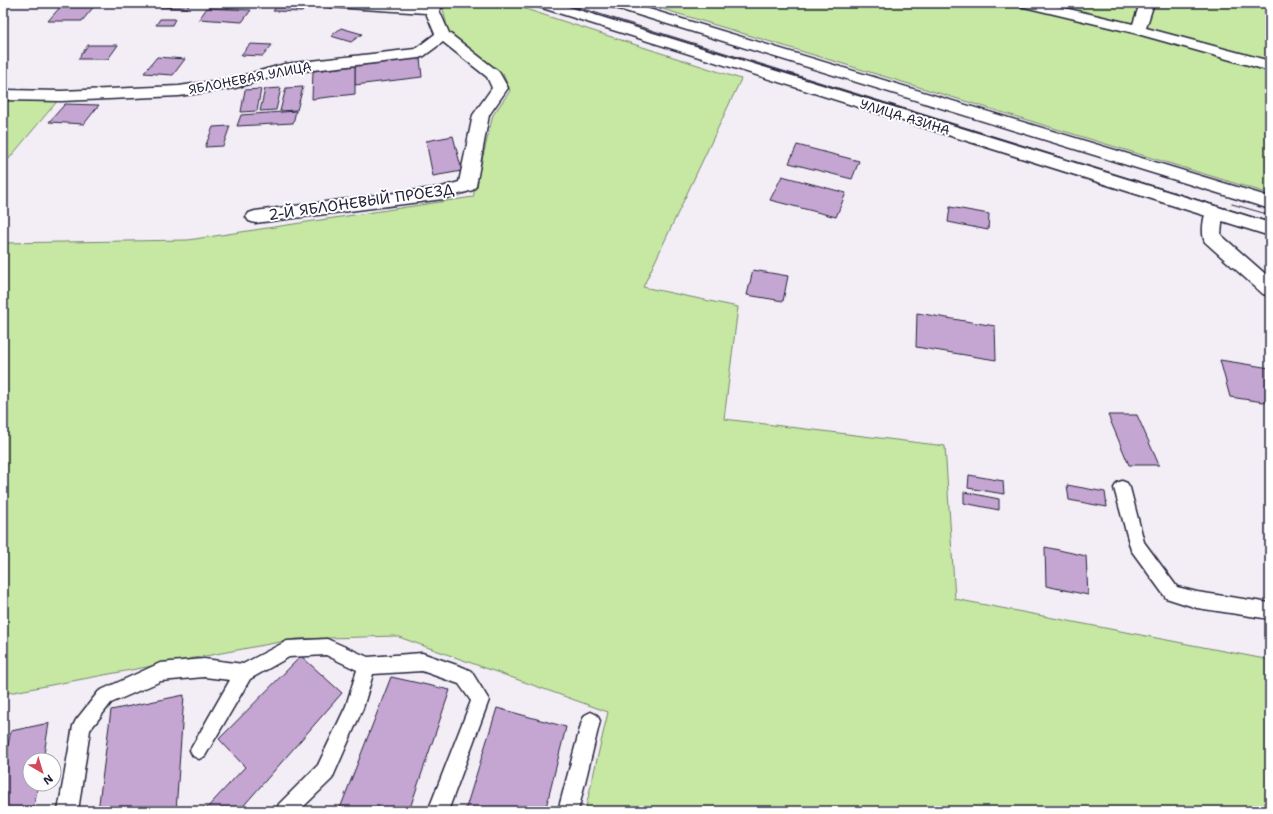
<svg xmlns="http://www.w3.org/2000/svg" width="1273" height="814" font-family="'Shantell Sans',sans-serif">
  <rect width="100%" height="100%" fill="#f3edf6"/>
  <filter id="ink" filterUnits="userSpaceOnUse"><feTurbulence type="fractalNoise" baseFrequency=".025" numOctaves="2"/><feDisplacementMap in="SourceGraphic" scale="8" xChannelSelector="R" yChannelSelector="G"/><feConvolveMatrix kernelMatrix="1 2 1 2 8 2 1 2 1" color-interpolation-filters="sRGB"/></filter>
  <g filter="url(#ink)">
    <g fill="#c6e8a2" stroke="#74856e">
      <polygon points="451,3 507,3 741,79 643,287 738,307 724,419 945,446 955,599 1270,660 1270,811 585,811 608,712 396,636 296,639 3,694 3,243 188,240 473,197 493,115 510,91 503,74 476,55 448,30 443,9"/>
      <polygon points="643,3 1270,3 1270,194"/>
      <polygon points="3,99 59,99 7,161 3,169"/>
    </g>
    <g fill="#c5a6d2" stroke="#22223b">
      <polygon points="164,3 191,3 187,8 160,7"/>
      <polygon points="62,5 95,5 82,21 48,21"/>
      <polygon points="277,6 305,7 302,12 273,11"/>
      <polygon points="207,8 251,10 242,22 199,19"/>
      <polygon points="160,19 175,19 172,25 156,25"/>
      <polygon points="341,28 362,34 351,42 331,36"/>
      <polygon points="250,44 272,45 263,56 241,55"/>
      <polygon points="88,45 118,45 108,59 78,59"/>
      <polygon points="157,57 185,59 173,75 144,73"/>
      <polygon points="420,58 422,77 355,85 355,66"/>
      <polygon points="355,66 355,94 312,99 313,71"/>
      <polygon points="303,87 297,110 280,111 286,88"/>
      <polygon points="281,88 276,110 260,111 265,89"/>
      <polygon points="261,89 257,111 241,112 245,90"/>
      <polygon points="65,104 99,105 84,124 49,122"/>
      <polygon points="296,111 293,123 237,126 241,115"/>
      <polygon points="230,126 223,146 205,147 213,127"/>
      <polygon points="453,136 462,171 433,176 426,141"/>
      <polygon points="797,145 859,161 852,179 789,163"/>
      <polygon points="782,176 846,193 836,217 770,200"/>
      <polygon points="950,207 989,214 988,230 948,222"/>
      <polygon points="753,270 788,276 783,301 747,295"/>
      <polygon points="917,313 995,326 996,360 916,347"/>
      <polygon points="1220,360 1270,368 1270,403 1230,397"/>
      <polygon points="1108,415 1137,415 1159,465 1129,465"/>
      <polygon points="969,475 1003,481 1004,494 968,488"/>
      <polygon points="1067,485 1105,492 1107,507 1069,500"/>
      <polygon points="964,492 999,499 999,510 964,503"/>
      <polygon points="1045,547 1086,556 1088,595 1046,586"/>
      <polygon points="301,656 342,693 239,811 204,811 245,767 219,739"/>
      <polygon points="391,677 450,690 409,811 339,811"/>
      <polygon points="184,695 176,811 98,811 111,710"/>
      <polygon points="497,708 566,727 545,811 465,811"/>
      <polygon points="49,723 43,760 30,760 30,784 38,784 33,811 3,811 3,768 11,731"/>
    </g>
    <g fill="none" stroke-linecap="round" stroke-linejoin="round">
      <g stroke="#22223b" stroke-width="3">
        <g id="service">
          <polygon points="1122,481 1127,483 1130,488 1144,542 1177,587 1197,592 1270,603 1270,619 1197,608 1166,598 1131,550 1114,488 1117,483"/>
          <polygon points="327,639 368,657 422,653 465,668 471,671 489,700 448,811 428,811 471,701 459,684 422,671 373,674 363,708 332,779 299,811 276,811 279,804 318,765 346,706 357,670 326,655 289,657 250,679 205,756 199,759 193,756 190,750 230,680 204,677 161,681 111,703 90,730 78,811 58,811 73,726 76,720 99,691 160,663 204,659 243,664 287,641"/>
          <polygon points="591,712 597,715 600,721 578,811 558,811 582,721 585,715"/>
        </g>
      </g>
      <g stroke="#22223b" stroke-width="3">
        <g id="minor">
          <polygon points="324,3 428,5 430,3 447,3 439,10 449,33 499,72 508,88 489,115 476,186 473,190 443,199 255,223 249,221 246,217 249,213 255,211 442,187 459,182 473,115 492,88 487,77 443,42 424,56 419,58 286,73 235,88 179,96 61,101 3,100 3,90 61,91 179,86 234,78 285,64 415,49 435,34 426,13 331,7 326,6"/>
          <polygon points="1018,3 1043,3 1133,24 1140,3 1154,3 1146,28 1270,61 1270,71 1134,33 1020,6"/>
          <path d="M1214,206L1220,208L1223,212L1221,235L1270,278V296L1263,294L1205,242C1201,234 1203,216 1208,208Z"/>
        </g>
      </g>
      <g stroke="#22223b" stroke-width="3">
        <g id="tertiary">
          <polygon points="534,3 556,3 1270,223 1270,236 536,6"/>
          <polygon points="607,3 629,3 1270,197 1270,209 609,6"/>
        </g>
      </g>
      <use href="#service" fill="#fff" fill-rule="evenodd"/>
      <use href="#minor" fill="#fff" fill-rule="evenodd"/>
      <use href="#tertiary" fill="#fff" fill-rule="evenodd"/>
      <g stroke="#22223b" stroke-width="1">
        <polyline points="564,3 1270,222"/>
        <polyline points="1232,204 1270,215"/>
      </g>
    </g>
  </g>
  <g text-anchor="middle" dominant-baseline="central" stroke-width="4" stroke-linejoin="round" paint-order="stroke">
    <g font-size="13" fill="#22223b" stroke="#fff">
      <text transform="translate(250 78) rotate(-11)">ЯБЛОНЕВАЯ УЛИЦА</text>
      <text transform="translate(905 117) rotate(17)">УЛИЦА АЗИНА</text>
    </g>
    <g font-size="15" fill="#22223b" stroke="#fff">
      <text transform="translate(361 202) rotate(-8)">2-Й ЯБЛОНЕВЫЙ ПРОЕЗД</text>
    </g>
  </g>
  <rect width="1273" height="814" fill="none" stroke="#fff" stroke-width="16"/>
  <rect x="8" y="8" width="1257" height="798" fill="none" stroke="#22223b" stroke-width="1.5" filter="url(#ink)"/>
  <g transform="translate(42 772) rotate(142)"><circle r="19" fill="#ffffff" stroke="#a7a7b1"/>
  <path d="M0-3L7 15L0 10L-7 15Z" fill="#d1495b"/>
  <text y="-6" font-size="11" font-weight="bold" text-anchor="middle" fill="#22223b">N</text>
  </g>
</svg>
